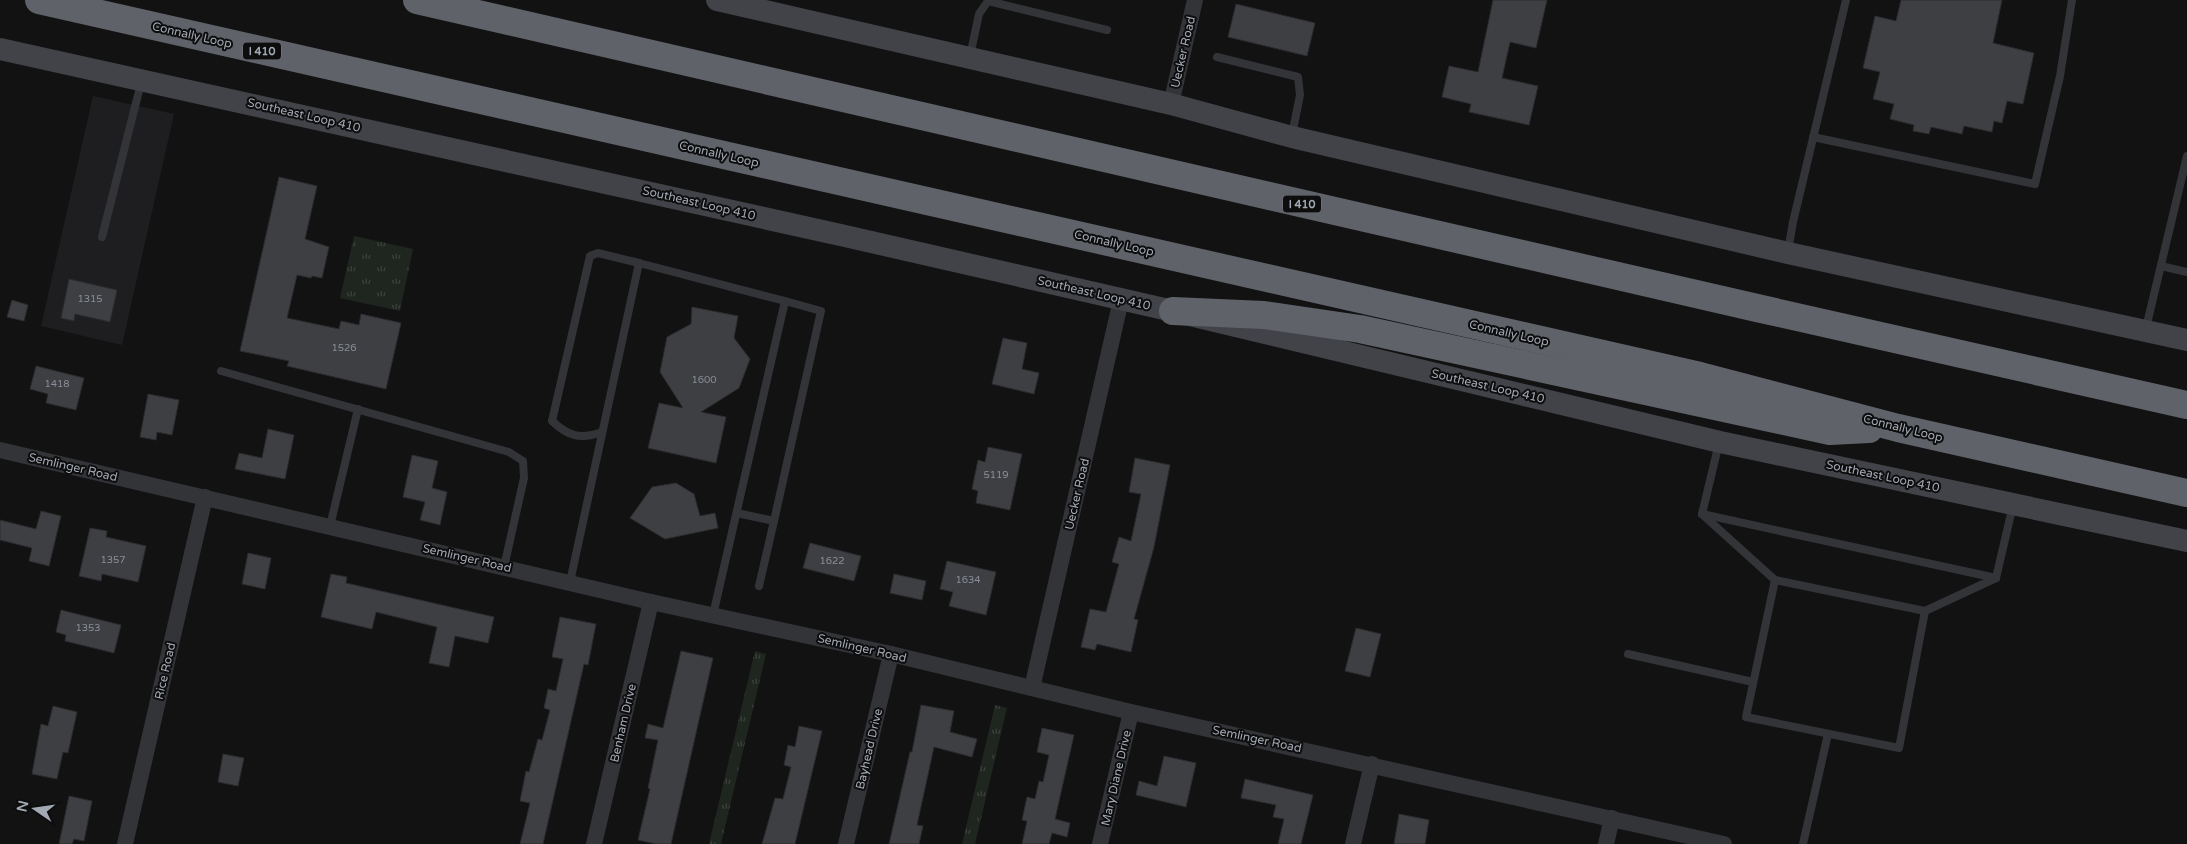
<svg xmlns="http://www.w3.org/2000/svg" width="2187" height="844" font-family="'Varela Round',sans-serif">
  <defs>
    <pattern id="grass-tufts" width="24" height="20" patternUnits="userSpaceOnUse" patternTransform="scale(1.25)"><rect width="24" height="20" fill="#1e261f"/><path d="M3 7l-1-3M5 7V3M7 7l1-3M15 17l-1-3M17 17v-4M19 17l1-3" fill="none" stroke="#3c433d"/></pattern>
  </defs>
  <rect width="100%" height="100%" fill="#121213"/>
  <polygon fill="#1e1e20" points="93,96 174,114 122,345 41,326"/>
  <g fill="url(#grass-tufts)">
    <polygon points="354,236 413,249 400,311 340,298"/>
    <polygon points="755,651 766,654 721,844 709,844"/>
    <polygon points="995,705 1007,708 975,844 962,844"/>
  </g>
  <g fill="#3e3f43" stroke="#2c2c2f">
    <polygon points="1493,0 1547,0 1536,48 1510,42 1502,78 1538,86 1529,125 1469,112 1471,104 1442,97 1449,66 1478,72"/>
    <polygon points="1901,0 2002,0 1993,43 2034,53 2023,104 2007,101 2002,123 1994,121 1992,132 1964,126 1962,134 1931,127 1929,134 1913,131 1914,125 1890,119 1894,104 1873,99 1880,72 1863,68 1875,16 1896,21"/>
    <polygon points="1236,4 1315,23 1307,56 1228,37"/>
    <polygon points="279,177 317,186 305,239 329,247 322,278 312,276 311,278 297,275 287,318 339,329 341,321 359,325 361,314 401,323 386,389 287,366 289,361 240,351"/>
    <polygon points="69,279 117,290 110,322 75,314 74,321 61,318"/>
    <polygon points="12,300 28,305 24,321 7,317"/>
    <polygon points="692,307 738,316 734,338 750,359 739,388 701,412 726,417 716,463 648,448 659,403 683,408 660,372 667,337 691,324"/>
    <polygon points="1003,338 1027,343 1022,369 1039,373 1034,394 992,384"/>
    <polygon points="36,366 84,378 76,410 46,403 48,394 30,389"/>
    <polygon points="148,394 179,400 172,435 157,432 156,440 140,437"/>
    <polygon points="268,429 294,435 285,479 235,469 239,453 262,458"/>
    <polygon points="988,447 1022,454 1010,510 976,503 978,491 972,489 978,460 985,462"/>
    <polygon points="412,455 438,461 432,488 447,492 440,525 420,520 425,502 403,497"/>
    <polygon points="1135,458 1170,465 1154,547 1134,619 1138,620 1131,652 1097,644 1095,650 1081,647 1090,609 1106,612 1119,564 1112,562 1119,537 1131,541 1141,494 1129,492"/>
    <polygon points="676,483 694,494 700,516 715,513 718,528 665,539 630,518 652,487"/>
    <polygon points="41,511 61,516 49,566 29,561 32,548 0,540 0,520 36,529"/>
    <polygon points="90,528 107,531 106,537 146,546 138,582 102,574 101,581 79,576"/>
    <polygon points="810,543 861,556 854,581 803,568"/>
    <polygon points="248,553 271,558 265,589 242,584"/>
    <polygon points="947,561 996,572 986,615 949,606 953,592 940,589"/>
    <polygon points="331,574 347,577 346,583 494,617 488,643 455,636 449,667 429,663 437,627 376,612 372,629 321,617"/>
    <polygon points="894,574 926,581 922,600 890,593"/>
    <polygon points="61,610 121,625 114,653 65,641 66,635 56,632"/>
    <polygon points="560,617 596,624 588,665 584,664 543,844 520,844 530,803 520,801 526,771 529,772 538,739 542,740 550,710 544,708 548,689 556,691 563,659 552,657"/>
    <polygon points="1356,628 1381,634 1370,677 1345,671"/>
    <polygon points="681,651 713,658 671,844 656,844 638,840 650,789 648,788 658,740 645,738 648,724 663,728"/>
    <polygon points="921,705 954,711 950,732 977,739 972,757 934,747 917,825 923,826 919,844 889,844 910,752 912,752"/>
    <polygon points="53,706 77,712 68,753 63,752 57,779 32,774 41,724 48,726"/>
    <polygon points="799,726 822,731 795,844 762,844 775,798 783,799 791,767 784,765 788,745 795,747"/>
    <polygon points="1042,728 1074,735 1055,819 1070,823 1067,837 1052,833 1049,844 1022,844 1027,821 1022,820 1027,797 1035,799 1039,781 1043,782 1049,755 1037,752"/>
    <polygon points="223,754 244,758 238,786 218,782"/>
    <polygon points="1164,756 1196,763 1186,807 1136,795 1139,781 1157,786"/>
    <polygon points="1245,779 1313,795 1301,844 1278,844 1284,819 1273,817 1276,805 1241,798"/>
    <polygon points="69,796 92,801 84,841 74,839 72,844 59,844"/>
    <polygon points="1399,814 1429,820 1425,844 1394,844"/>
  </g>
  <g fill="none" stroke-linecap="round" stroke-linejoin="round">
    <g stroke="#333438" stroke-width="8">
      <polyline points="970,56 979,14 988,1 1107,30"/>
      <polyline points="1217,57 1298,77 1300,95 1292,135"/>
      <polyline points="1813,137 2035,184 2060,76 2072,0"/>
      <polyline points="102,237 141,83"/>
      <polyline points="1788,251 1793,222 1846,0"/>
      <polyline points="2161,266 2187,272"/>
      <polyline points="2146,328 2187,156"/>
      <polyline points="221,371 509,452 523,461 524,478 504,567"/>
      <path d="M602,432C580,440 568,436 552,421L590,256L598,253L639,263"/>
      <polyline points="737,513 774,521 821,311 785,301"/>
      <polyline points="1702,514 1996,578"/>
      <polyline points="1702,514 1719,443"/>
      <polyline points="1703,515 1775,580"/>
      <polyline points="330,526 358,409"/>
      <polyline points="1996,578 2013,505"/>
      <polygon points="1775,580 1925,611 1899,748 1746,717"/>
      <polyline points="570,582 639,263 785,301 713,615"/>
      <polyline points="759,586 774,521"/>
      <polyline points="1925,611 1996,578"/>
      <polyline points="1628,654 1753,682"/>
      <polyline points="1803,844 1828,734"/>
    </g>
    <g stroke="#333438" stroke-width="16">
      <polyline points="1171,104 1195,0"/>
      <polyline points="0,450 651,602 891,654 1131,712 1724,844"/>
      <polyline points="1032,688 1121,300"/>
      <polyline points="125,844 205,497"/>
      <polyline points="594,844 651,602"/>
      <polyline points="846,844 891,654"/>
      <polyline points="1100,844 1131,712"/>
      <polyline points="1353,844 1372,764"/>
      <polyline points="1606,844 1612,818"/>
    </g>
    <g stroke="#414348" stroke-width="22">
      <polyline points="717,0 1171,104 1292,137 1788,253 2187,340"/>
      <polyline points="0,49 845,236 1173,311 1720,442 2187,541"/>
    </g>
    <g stroke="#5f6269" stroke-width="28">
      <polyline points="39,0 1700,376 1898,428 2187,493"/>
      <polyline points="417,0 1757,308 2187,405"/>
      <polyline points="1173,311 1264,315 1360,329 1830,431 1869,429"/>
    </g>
  </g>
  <g text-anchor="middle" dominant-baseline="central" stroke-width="4" stroke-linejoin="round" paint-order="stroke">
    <g font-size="10" fill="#8a8e98">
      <text x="90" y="299">1315</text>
      <text x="344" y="348">1526</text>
      <text x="704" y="380">1600</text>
      <text x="57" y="384">1418</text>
      <text x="996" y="475">5119</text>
      <text x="113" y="560">1357</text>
      <text x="832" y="561">1622</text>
      <text x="968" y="580">1634</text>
      <text x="88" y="628">1353</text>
    </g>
    <g fill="#0d0d0e" stroke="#767a82" stroke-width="1">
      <rect x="243" y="42.5" width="38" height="17" rx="4"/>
      <rect x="1283" y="195.5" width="38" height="17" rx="4"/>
    </g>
    <g font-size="11" font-weight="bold" fill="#a3a9b4">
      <text x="262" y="51">I 410</text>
      <text x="1302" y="204">I 410</text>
    </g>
    <g font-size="12" fill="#a3a9b4" stroke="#0d0d0e">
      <text transform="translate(192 35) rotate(13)">Connally Loop</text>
      <text transform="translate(1183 52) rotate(-77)">Uecker Road</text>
      <text transform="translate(304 115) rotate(13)">Southeast Loop 410</text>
      <text transform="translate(719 154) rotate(13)">Connally Loop</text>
      <text transform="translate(699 203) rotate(13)">Southeast Loop 410</text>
      <text transform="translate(1114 243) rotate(13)">Connally Loop</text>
      <text transform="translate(1094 293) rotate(13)">Southeast Loop 410</text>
      <text transform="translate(1509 333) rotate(13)">Connally Loop</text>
      <text transform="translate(1488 386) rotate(13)">Southeast Loop 410</text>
      <text transform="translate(1903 428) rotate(14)">Connally Loop</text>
      <text transform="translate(73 467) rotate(13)">Semlinger Road</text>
      <text transform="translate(1883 476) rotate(12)">Southeast Loop 410</text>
      <text transform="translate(1077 494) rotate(-77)">Uecker Road</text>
      <text transform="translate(467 558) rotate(13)">Semlinger Road</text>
      <text transform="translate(862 648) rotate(13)">Semlinger Road</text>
      <text transform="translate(165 671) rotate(-77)">Rice Road</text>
      <text transform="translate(623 723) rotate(-77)">Benham Drive</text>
      <text transform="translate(1257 739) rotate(12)">Semlinger Road</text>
      <text transform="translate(869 749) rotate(-77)">Bayhead Drive</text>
      <text transform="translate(1116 778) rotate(-77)">Mary Diane Drive</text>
    </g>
  </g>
  <g transform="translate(35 809) rotate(283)" stroke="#0d0d0e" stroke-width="4" paint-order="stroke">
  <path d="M0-4L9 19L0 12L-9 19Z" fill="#a3a9b4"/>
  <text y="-8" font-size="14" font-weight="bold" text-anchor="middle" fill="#a3a9b4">N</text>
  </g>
</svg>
